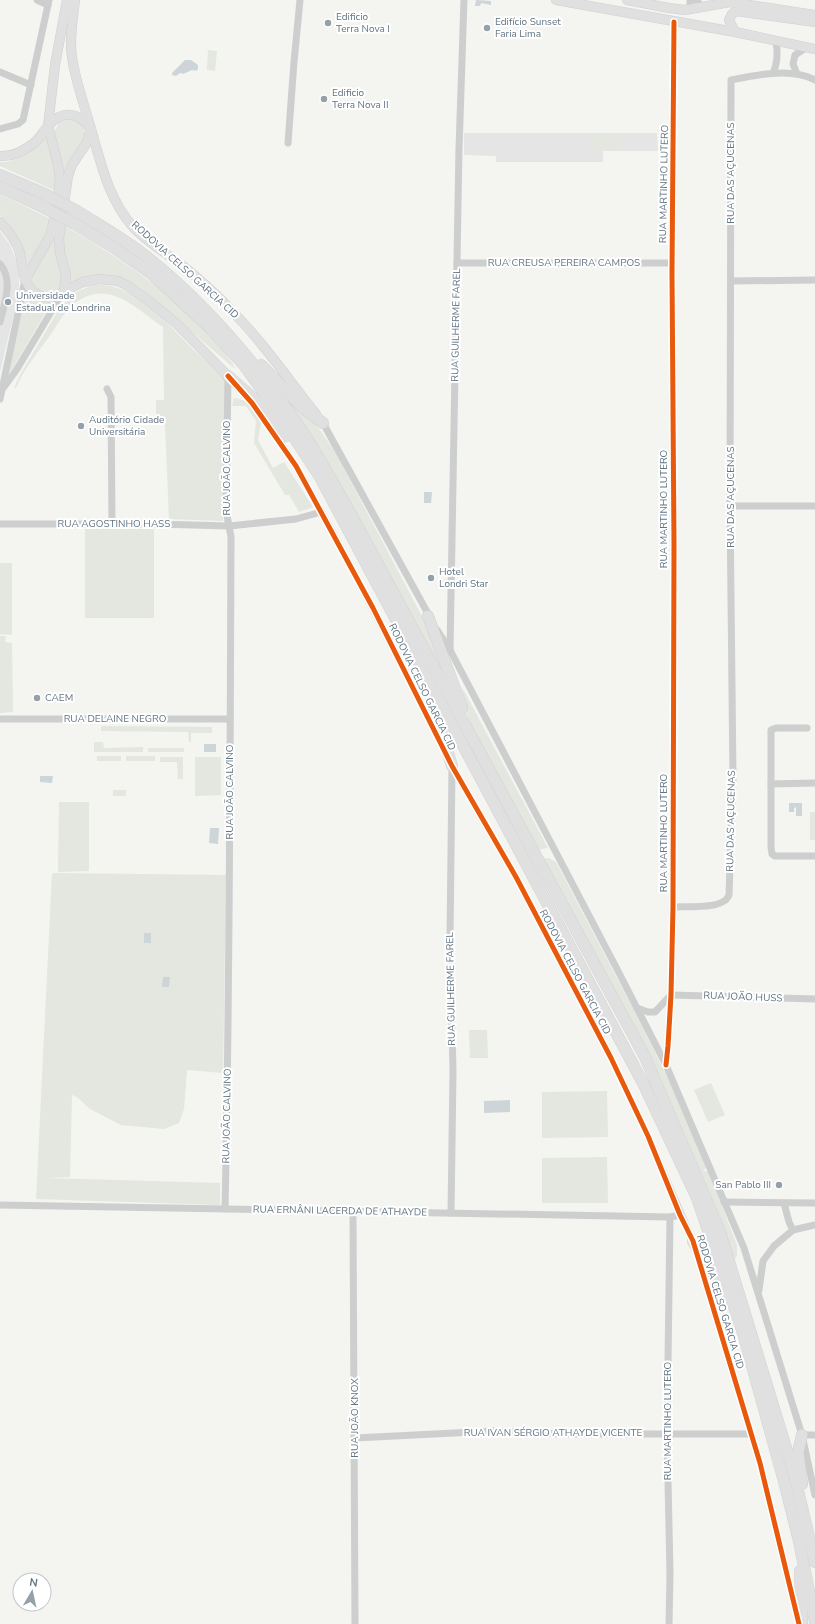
<svg xmlns="http://www.w3.org/2000/svg" width="815" height="1624" font-family="'Nunito Sans',sans-serif">
  <rect width="100%" height="100%" fill="#f4f4f1"/>
  <g fill="#e4e5e4">
    <polygon points="464,133 657,133 658,151 603,151 603,162 496,162 496,156 464,155"/>
    <polygon points="0,231 10,245 16,260 19,276 19,292 0,372"/>
  </g>
  <g fill="#e3e7df">
    <polygon points="208,50 217,51 215,71 207,70"/>
    <path d="M68,119C80,121 87,128 85,140L64,177L54,132L59,123Z"/>
    <polygon points="589,135 620,135 620,149 589,150"/>
    <path d="M45,138L47,139L56,173V191L0,166V162C18,163 34,150 45,138Z"/>
    <polygon points="0,194 51,219 49,229 28,265 19,241 9,224 0,215"/>
    <path d="M65,226C117,256 169,291 211,335C219,344 226,355 233,364L235,369L156,301L129,282L70,284C71,274 68,267 65,258C62,248 62,236 65,226Z"/>
    <path d="M54,238C58,249 66,277 61,287C53,301 31,290 31,276Z"/>
    <path d="M93,285C135,281 168,325 195,351C205,360 215,369 225,378L223,521L169,519L165,424H156V400H164L163,326H161C135,307 105,277 73,305C63,313 56,327 49,337C37,353 23,370 16,388H14L20,375L61,306L76,292Z"/>
    <polygon points="27,291 53,300 11,371 8,372"/>
    <polygon points="283,395 315,423 335,452 434,639 457,700"/>
    <polygon points="234,398 246,401 261,423 258,440 273,468 284,462 313,507 299,512 289,495 285,495 254,443 256,421 246,406 232,406"/>
    <rect x="85" y="529" width="69" height="89"/>
    <polygon points="0,563 12,563 12,635 0,634"/>
    <polygon points="0,636 6,636 5,642 12,643 13,712 0,713"/>
    <polygon points="462,687 548,848 536,850 472,729 465,708"/>
    <polygon points="101,726 212,727 212,733 191,733 191,742 189,742 188,732 101,731"/>
    <polygon points="94,742 103,742 104,748 143,747 143,752 94,752"/>
    <rect x="148" y="748" width="36" height="4"/>
    <rect x="97" y="756" width="24" height="5"/>
    <rect x="126" y="756" width="29" height="5"/>
    <polygon points="160,757 183,757 183,779 178,779 177,762 160,762"/>
    <polygon points="195,757 221,757 221,795 195,796"/>
    <rect x="113" y="790" width="13" height="6"/>
    <polygon points="59,802 89,802 89,871 58,872"/>
    <rect x="810" y="812" width="5" height="28"/>
    <polygon points="544,858 549,858 556,862 641,1024 673,1089 705,1164 706,1168 703,1171 708,1171 737,1245 737,1256 733,1261 685,1143 542,860"/>
    <polygon points="54,873 226,875 223,1073 187,1070 184,1109 179,1123 164,1129 121,1125 90,1109 77,1097 72,1095 70,1177 47,1178 220,1183 220,1205 36,1199 52,874"/>
    <polygon points="469,1030 487,1030 488,1058 470,1058"/>
    <polygon points="711,1083 725,1115 708,1122 694,1090"/>
    <polygon points="607,1091 608,1137 542,1138 542,1092"/>
    <polygon points="607,1157 608,1203 542,1203 542,1158"/>
  </g>
  <g fill="#cdd5d8">
    <polygon points="476,0 491,1 491,5 481,3 480,6 475,6"/>
    <polygon points="185,60 191,60 198,65 198,69 196,71 192,70 183,74 180,73 176,76 172,75 172,73"/>
    <polygon points="424,492 432,492 431,503 424,503"/>
    <rect x="204" y="744" width="12" height="8"/>
    <polygon points="40,776 53,776 52,783 40,782"/>
    <polygon points="789,803 802,803 802,816 796,816 796,807 794,808 794,812 789,812"/>
    <polygon points="210,828 219,828 218,844 209,843"/>
    <rect x="144" y="933" width="7" height="10"/>
    <polygon points="163,977 170,977 169,987 162,987"/>
    <polygon points="510,1100 510,1112 484,1113 484,1101"/>
  </g>
  <g fill="none" stroke-linecap="round" stroke-linejoin="round">
    <g stroke="#cfd0d0" stroke-width="10">
      <g id="major">
        <path d="M75,0C73,19 69,38 72,57C75,79 83,101 89,122C100,159 107,197 133,227C147,242 166,253 183,266C199,279 216,294 230,309C262,341 288,379 316,414"/>
        <polyline points="556,0 735,32 815,49"/>
        <polyline points="627,0 669,8 685,10 730,2 815,15"/>
        <polyline points="735,32 729,20 732,14 736,11 815,22"/>
        <path d="M0,156C13,157 24,151 34,143C40,138 43,132 48,126C63,109 80,112 91,130L86,144L72,165L68,176L59,238L60,253L66,275L64,291C50,303 33,297 26,281C22,272 22,260 19,250C15,240 8,230 0,222"/>
        <polyline points="25,280 50,236 55,217 60,181 58,165 48,126 55,65 67,0"/>
        <polyline points="64,291 83,282 99,279 118,281 128,286 149,301 177,324 228,376"/>
      </g>
    </g>
    <g stroke="#d1d2d1" stroke-width="12">
      <g id="highway">
        <polyline points="0,175 43,193"/>
        <polyline points="0,187 39,205"/>
        <path d="M77,211C99,225 122,238 143,254C205,302 256,363 300,428C318,454 332,482 348,509L645,1057L720,1232L794,1474L815,1562"/>
        <polyline points="75,224 116,249 152,274 208,326 244,365 277,411 320,477 644,1085 697,1198 743,1333 785,1485 799,1541 815,1622"/>
        <polyline points="261,365 302,407 323,423"/>
        <polyline points="228,376 262,406 286,436"/>
        <polyline points="428,616 462,708"/>
        <polyline points="431,698 452,766"/>
        <polyline points="693,1241 725,1298"/>
        <polyline points="802,1435 798,1452 802,1484"/>
        <polyline points="800,1571 802,1624"/>
      </g>
    </g>
    <g stroke="#cdcece" stroke-width="7">
      <polyline points="37,0 48,5"/>
      <polyline points="690,0 690,9"/>
      <polyline points="696,0 702,7"/>
      <polyline points="0,72 31,85"/>
      <path d="M773,73C778,63 778,53 776,41"/>
      <polyline points="797,74 793,64 795,55 807,47"/>
      <polyline points="0,129 18,124 23,120 49,0"/>
      <polyline points="288,143 294,62 300,0"/>
      <polyline points="457,263 672,263"/>
      <path d="M0,264C14,280 4,304 0,322"/>
      <polyline points="731,281 815,280"/>
      <polyline points="4,387 17,369 63,292"/>
      <polyline points="107,389 111,397 112,524"/>
      <polyline points="0,399 25,280"/>
      <path d="M249,400C283,439 308,488 333,533C370,602 405,673 441,743"/>
      <polyline points="323,423 431,619"/>
      <polyline points="730,506 815,506"/>
      <polyline points="0,524 157,524 229,526 296,519 321,512"/>
      <polyline points="437,630 450,650 617,969 666,1065 744,1248 802,1435 815,1495"/>
      <polyline points="450,650 459,149 464,0"/>
      <polyline points="0,719 230,719"/>
      <polyline points="807,728 776,728 771,730 771,847 772,854 775,856 815,856"/>
      <polyline points="450,763 516,877 611,1058 648,1136 694,1244"/>
      <polyline points="771,784 815,783"/>
      <path d="M673,907C688,906 724,910 729,895L733,778L730,506L731,80C756,75 792,67 815,80"/>
      <polyline points="671,995 815,999"/>
      <polyline points="637,1008 648,1012 655,1012 671,995"/>
      <polyline points="666,1065 668,1046 671,995 673,907 674,543 672,273 674,22"/>
      <polyline points="724,1202 815,1203"/>
      <polyline points="784,1203 789,1222 793,1230"/>
      <polyline points="0,1205 670,1217 680,1215"/>
      <path d="M225,1209C230,985 230,761 231,537L226,510L228,376"/>
      <polyline points="353,1212 355,1624"/>
      <polyline points="451,1213 453,1071 450,939 452,767"/>
      <polyline points="698,1258 760,1463 798,1618"/>
      <polyline points="759,1290 763,1261 774,1246 793,1230 815,1225"/>
      <polyline points="802,1435 815,1435"/>
      <polyline points="355,1438 494,1431 561,1434 751,1434"/>
      <polyline points="669,1624 670,1574 667,1434 670,1217"/>
    </g>
    <use href="#major" stroke="#e0e0e1" stroke-width="9"/>
    <use href="#highway" stroke="#e0e0e1" stroke-width="11"/>
    <g stroke="#d1d2d1" stroke-width="12" stroke-linecap="butt">
      <g id="highway-bridge">
        <polyline points="43,193 77,211"/>
        <polyline points="39,205 75,224"/>
      </g>
    </g>
    <use href="#highway-bridge" stroke="#e0e0e1" stroke-width="11"/>
    <g stroke="#fff" stroke-width="8">
      <g id="cycleway">
        <polyline points="228,376 252,403 296,466 373,608 452,766 516,877 611,1058 648,1136 680,1215 693,1241 760,1463 799,1624"/>
        <polyline points="666,1065 668,1046 671,995 673,907 674,543 672,273 674,22"/>
      </g>
    </g>
    <use href="#cycleway" stroke="#e8590c" stroke-width="5"/>
  </g>
  <g fill="#95a1aa" stroke="#fff" stroke-width="1.5">
    <circle cx="328" cy="23" r="4"/>
    <circle cx="487" cy="28" r="4"/>
    <circle cx="324" cy="99" r="4"/>
    <circle cx="8" cy="302" r="4"/>
    <circle cx="81" cy="426" r="4"/>
    <circle cx="431" cy="578" r="4"/>
    <circle cx="37" cy="698" r="4"/>
    <circle cx="779" cy="1185" r="4"/>
  </g>
  <g text-anchor="middle" dominant-baseline="central" stroke-width="4" stroke-linejoin="round" paint-order="stroke">
    <g font-size="10" fill="#627583" stroke="#fff" text-anchor="start">
      <text x="336" y="17">Edificio<tspan x="336" dy="12">Terra Nova I</tspan></text>
      <text x="495" y="22">Edifício Sunset<tspan x="495" dy="12">Faria Lima</tspan></text>
      <text x="332" y="93">Edificio<tspan x="332" dy="12">Terra Nova II</tspan></text>
      <text x="16" y="296">Universidade<tspan x="16" dy="12">Estadual de Londrina</tspan></text>
      <text x="89" y="420">Auditório Cidade<tspan x="89" dy="12">Universitária</tspan></text>
      <text x="439" y="572">Hotel<tspan x="439" dy="12">Londri Star</tspan></text>
      <text x="45" y="698">CAEM</text>
      <text x="771" y="1185" text-anchor="end">San Pablo III</text>
    </g>
    <g font-size="10" fill="#627583" stroke="#fff">
      <text transform="translate(731 173) rotate(-90)">RUA DAS AÇUCENAS</text>
      <text transform="translate(664 184) rotate(-89)">RUA MARTINHO LUTERO</text>
      <text x="564" y="263">RUA CREUSA PEREIRA CAMPOS</text>
      <text transform="translate(185 270) rotate(42)">RODOVIA CELSO GARCIA CID</text>
      <text transform="translate(456 325) rotate(-89)">RUA GUILHERME FAREL</text>
      <text transform="translate(227 468) rotate(-90)">RUA JOÃO CALVINO</text>
      <text transform="translate(731 497) rotate(-90)">RUA DAS AÇUCENAS</text>
      <text transform="translate(664 509) rotate(-90)">RUA MARTINHO LUTERO</text>
      <text x="114" y="524">RUA AGOSTINHO HASS</text>
      <text transform="translate(422 687) rotate(64)">RODOVIA CELSO GARCIA CID</text>
      <text x="115" y="719">RUA DELAINE NEGRO</text>
      <text transform="translate(230 792) rotate(-90)">RUA JOÃO CALVINO</text>
      <text transform="translate(731 821) rotate(-89)">RUA DAS AÇUCENAS</text>
      <text transform="translate(664 833) rotate(-90)">RUA MARTINHO LUTERO</text>
      <text transform="translate(575 972) rotate(62)">RODOVIA CELSO GARCIA CID</text>
      <text transform="translate(451 989) rotate(-91)">RUA GUILHERME FAREL</text>
      <text transform="translate(743 997) rotate(2)">RUA JOÃO HUSS</text>
      <text transform="translate(227 1116) rotate(-89)">RUA JOÃO CALVINO</text>
      <text transform="translate(340 1211) rotate(1)">RUA ERNÂNI LACERDA DE ATHAYDE</text>
      <text transform="translate(720 1302) rotate(73)">RODOVIA CELSO GARCIA CID</text>
      <text transform="translate(355 1418) rotate(-90)">RUA JOÃO KNOX</text>
      <text transform="translate(668 1421) rotate(-90)">RUA MARTINHO LUTERO</text>
      <text x="553" y="1433">RUA IVAN SÉRGIO ATHAYDE VICENTE</text>
    </g>
  </g>
  <g transform="translate(32 1592) rotate(9)"><circle r="19" fill="#ffffff" stroke="#c0c8cd"/>
  <path d="M0-3L7 15L0 10L-7 15Z" fill="#95a1aa"/>
  <text y="-6" font-size="11" font-weight="bold" text-anchor="middle" fill="#627583">N</text>
  </g>
</svg>
